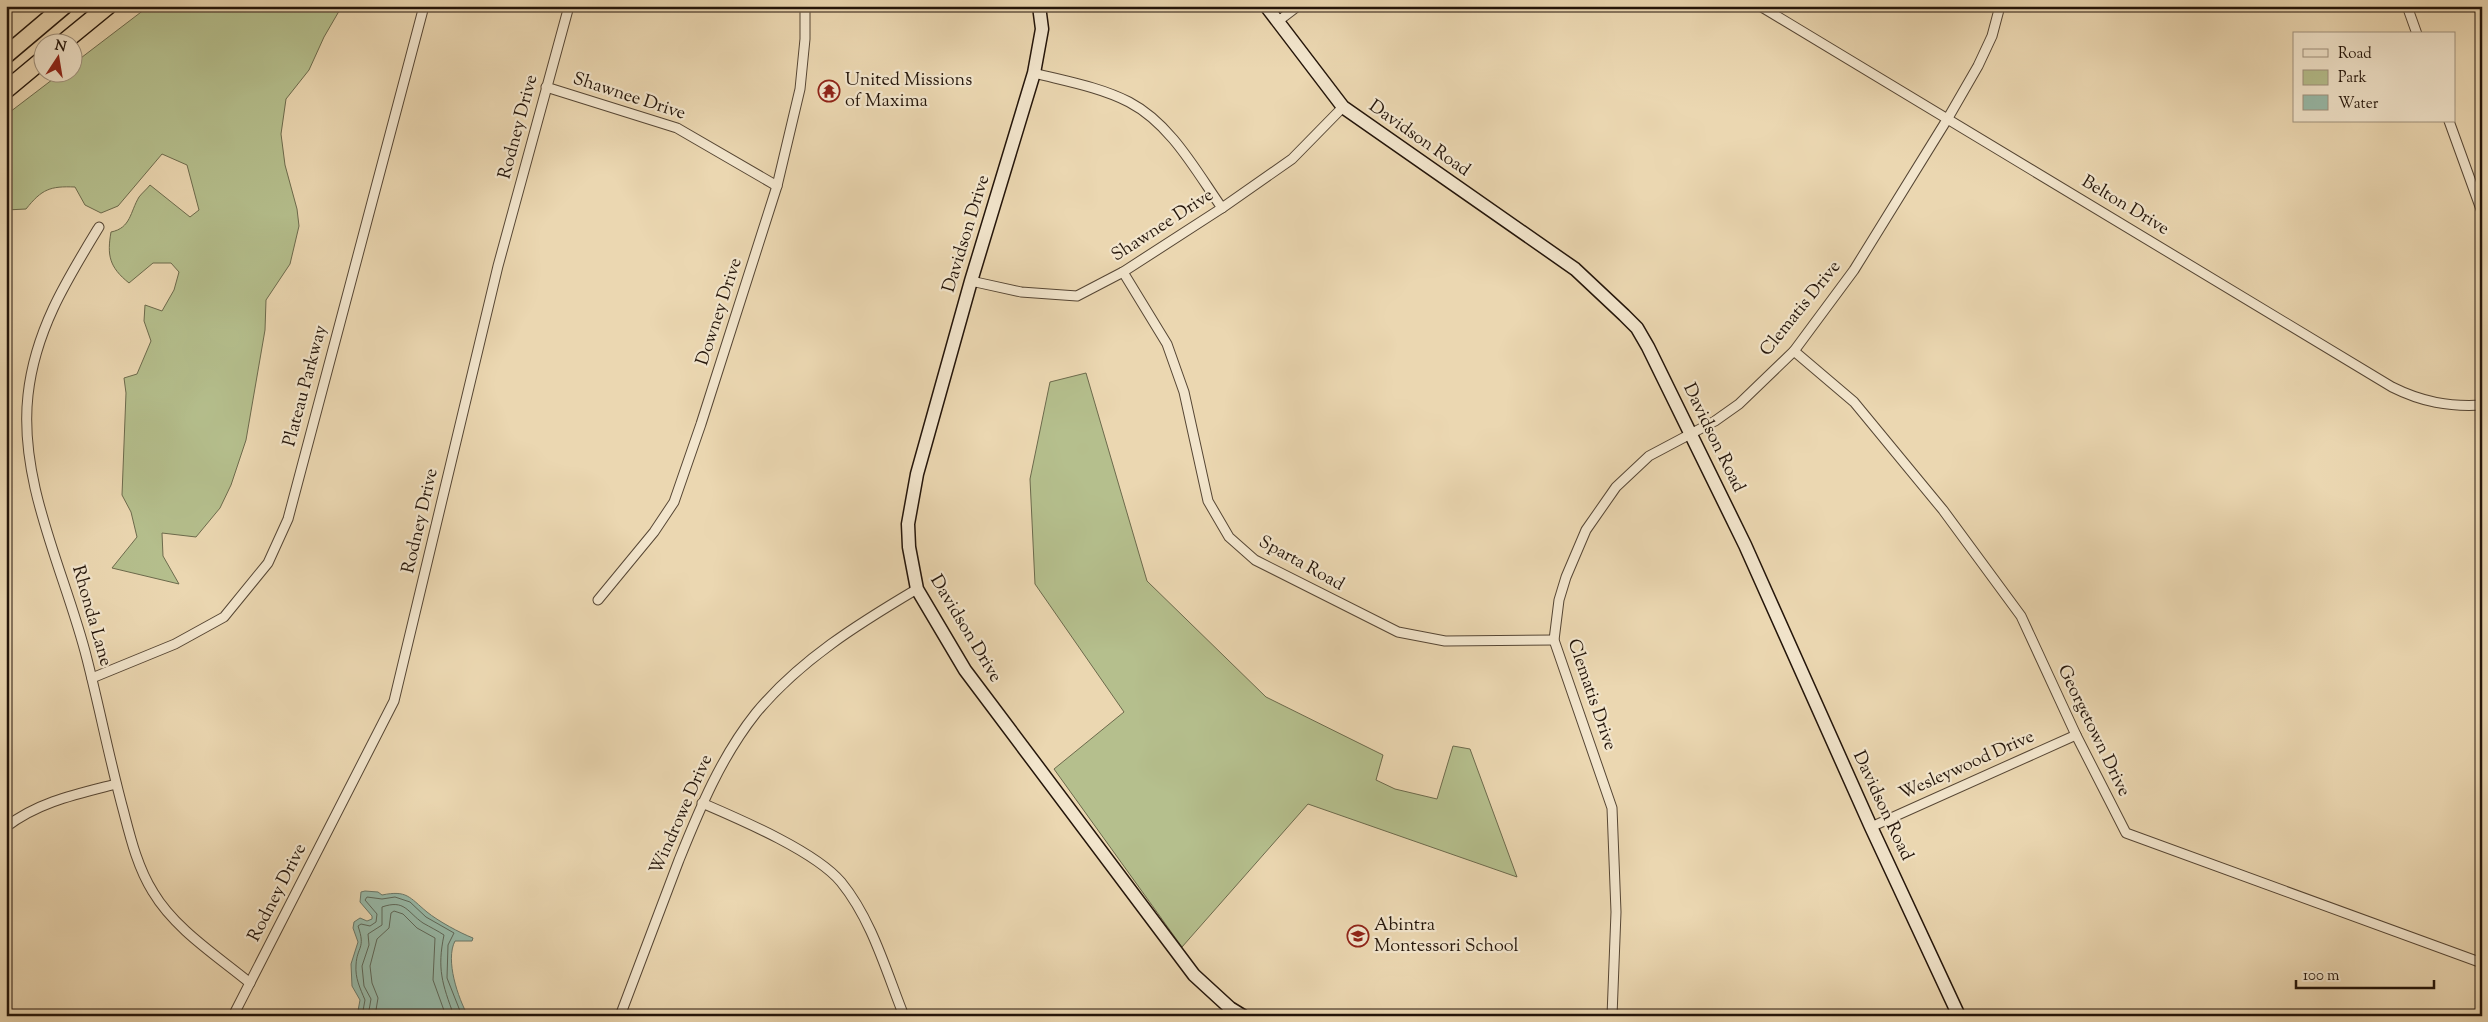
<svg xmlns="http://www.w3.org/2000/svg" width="2488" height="1022" font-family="'Sorts Mill Goudy',serif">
  <rect width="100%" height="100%" fill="#ebd7b1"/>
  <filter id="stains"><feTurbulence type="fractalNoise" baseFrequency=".004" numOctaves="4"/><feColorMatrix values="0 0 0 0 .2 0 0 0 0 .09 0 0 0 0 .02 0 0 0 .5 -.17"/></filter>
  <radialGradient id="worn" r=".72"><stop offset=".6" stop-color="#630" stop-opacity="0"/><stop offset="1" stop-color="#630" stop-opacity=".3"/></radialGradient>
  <g fill="#b5bf8d" stroke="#6c6a4c">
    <path d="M149,6H342L324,37L309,70L286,99L281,134L285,165L297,209L299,226L290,264L266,300L265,330L246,440L231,485L220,508L196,537L162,533L163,556L179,584L112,568L137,537L131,512L122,495L126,393L124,378L137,374L151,341L144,321L145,305L162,311L174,290L179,272L171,263H153L129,283C109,267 107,255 111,232C131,228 130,212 139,197C142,193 147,189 150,185L190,217L199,210L187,165L162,154L118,206L101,213L85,205L75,187C50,186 42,189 26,209L6,210V115L61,73L72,72L73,64Z"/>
    <polygon points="1086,373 1147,581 1266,697 1383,755 1376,780 1395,789 1437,799 1453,746 1470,749 1517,877 1308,804 1182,947 1054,769 1124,712 1035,584 1030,479 1050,382"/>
  </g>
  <path fill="#98baa9" stroke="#6a7869" d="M365,891L378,892L382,895C407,890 409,897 427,912C438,921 460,933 473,938L472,941H455C445,960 458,998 468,1016H357L360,1000L352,986L351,964L358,942L353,928L354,922L360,918L367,921L372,919V916L360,902L361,892Z"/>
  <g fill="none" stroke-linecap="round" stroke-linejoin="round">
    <g stroke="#5e685a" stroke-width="1">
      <path d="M362,1016L365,1000C360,988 355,978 356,965C357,946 366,949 358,926L361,924L370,926L376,922L377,914L365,900L367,897L382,899L395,897L410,902L426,917L454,933L448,945L447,978L462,1016"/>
      <path d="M368,1016L371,999L364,986L362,966L369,945L368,934L382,925V907C405,899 407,912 423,923C430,927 438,931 444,935C437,969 442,983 454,1016"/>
      <polyline points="375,1016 378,998 372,983 370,966 377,939 389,928 391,913 394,911 403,914 417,928 435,938 433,980 446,1016"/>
    </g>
    <g stroke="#564634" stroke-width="11">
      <g id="street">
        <path d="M1760,6L2392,387C2422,402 2449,407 2482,405"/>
        <polyline points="2407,6 2417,34"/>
        <polyline points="1277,22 1298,6"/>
        <path d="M1034,73C1065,81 1100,87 1129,102C1171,124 1196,171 1222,208"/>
        <polyline points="546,87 677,128 777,186"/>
        <polyline points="2449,121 2482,212"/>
        <path d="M99,227C66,281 35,331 28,395C18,484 66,574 87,659C100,710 110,762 124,813C131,840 138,868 153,892C175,929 216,955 250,983"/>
        <polyline points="1123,272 1167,344 1184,392 1208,501 1229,537 1255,560 1398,632 1445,641 1554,640"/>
        <polyline points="971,281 1021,292 1077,296 1123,272 1222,208 1292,159 1343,107"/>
        <polyline points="1794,351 1854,402 1943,510 2021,616 2076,735 2126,833 2482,963"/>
        <polyline points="598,600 654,532 674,502 701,424 777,186 800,89 805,39 805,6"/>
        <polyline points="92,678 175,644 224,617 268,563 288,519 424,6"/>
        <path d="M702,803C739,819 815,851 841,882C872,920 886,971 904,1016"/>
        <path d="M6,827C38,802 77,794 116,784"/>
        <polyline points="1871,827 2076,735"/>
        <polyline points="233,1016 394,701 498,266 569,6"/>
        <path d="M620,1016C640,964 659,912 679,860C700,808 721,757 756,713C800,660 858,624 917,589"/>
        <polyline points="1612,1016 1616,912 1612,808 1554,640 1559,600 1566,577 1586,530 1616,487 1649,456 1715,421 1739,404 1794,351 1854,270 1948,118 1978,66 1992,36 2000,6"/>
      </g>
    </g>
    <g stroke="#24150a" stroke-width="15">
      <g id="secondary">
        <polyline points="1039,6 1042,29 1034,73 971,281 917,474 908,524 909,547 917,589 965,670 1194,975 1230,1008 1243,1016"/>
        <polyline points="1266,6 1343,107 1575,269 1624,315 1637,328 1648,347 1745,545 1871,827 1959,1016"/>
      </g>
    </g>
    <g stroke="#24150a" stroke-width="19">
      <g id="highway">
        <polyline points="64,42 108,6"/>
        <polyline points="6,55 64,6"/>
        <polyline points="6,90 42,60"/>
      </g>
    </g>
    <use href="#street" stroke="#f2e5cc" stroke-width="9"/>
    <use href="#secondary" stroke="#f2e5cc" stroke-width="12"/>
    <use href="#highway" stroke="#ebd7b1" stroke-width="16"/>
  </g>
  <defs>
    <g id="temple-ring" transform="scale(1.125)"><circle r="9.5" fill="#f2e5cc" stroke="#8f2418" stroke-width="1.5"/><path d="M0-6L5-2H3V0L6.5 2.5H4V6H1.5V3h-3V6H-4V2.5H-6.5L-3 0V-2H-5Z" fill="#8f2418"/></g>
    <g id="school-ring" transform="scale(1.125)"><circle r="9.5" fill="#f2e5cc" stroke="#8f2418" stroke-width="1.5"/><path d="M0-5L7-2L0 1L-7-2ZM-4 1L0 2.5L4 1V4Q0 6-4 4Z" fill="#8f2418"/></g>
  </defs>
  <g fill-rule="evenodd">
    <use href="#temple-ring" x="829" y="91"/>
    <use href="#school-ring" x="1358" y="936"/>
  </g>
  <g text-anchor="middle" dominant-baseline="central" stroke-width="4.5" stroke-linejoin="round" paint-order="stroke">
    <g font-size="18" fill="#24150a" stroke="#f2e5cc" text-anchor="start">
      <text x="845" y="81">United Missions<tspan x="845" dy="21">of Maxima</tspan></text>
      <text x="1374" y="926">Abintra<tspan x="1374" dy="21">Montessori School</tspan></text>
    </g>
    <g font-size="18" fill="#24150a" stroke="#f2e5cc">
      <text transform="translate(629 97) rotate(18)">Shawnee Drive</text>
      <text transform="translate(519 127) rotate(-75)">Rodney Drive</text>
      <text transform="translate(1419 139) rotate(35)">Davidson Road</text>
      <text transform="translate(2125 206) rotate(31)">Belton Drive</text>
      <text transform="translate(1163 226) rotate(-33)">Shawnee Drive</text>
      <text transform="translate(967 234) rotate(-73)">Davidson Drive</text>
      <text transform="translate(1801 309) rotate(-51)">Clematis Drive</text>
      <text transform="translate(720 312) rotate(-72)">Downey Drive</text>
      <text transform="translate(306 386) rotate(-75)">Plateau Parkway</text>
      <text transform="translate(1713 438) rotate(64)">Davidson Road</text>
      <text transform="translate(421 521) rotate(-77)">Rodney Drive</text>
      <text transform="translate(1301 564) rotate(29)">Sparta Road</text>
      <text transform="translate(91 616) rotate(74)">Rhonda Lane</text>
      <text transform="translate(965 629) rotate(59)">Davidson Drive</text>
      <text transform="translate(1591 695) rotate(71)">Clematis Drive</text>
      <text transform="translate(2093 731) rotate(64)">Georgetown Drive</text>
      <text transform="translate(1967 766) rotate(-24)">Wesleywood Drive</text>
      <text transform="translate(1882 806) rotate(65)">Davidson Road</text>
      <text transform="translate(682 815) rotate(-66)">Windrowe Drive</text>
      <text transform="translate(278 893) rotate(-63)">Rodney Drive</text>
    </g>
  </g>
  <rect width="2488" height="1022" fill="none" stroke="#ebd7b1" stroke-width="25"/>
  <rect x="8" y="8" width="2473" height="1007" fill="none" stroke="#24150a" stroke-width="2.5"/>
  <rect x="12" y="12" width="2463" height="997" fill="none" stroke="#24150a"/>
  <rect x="2293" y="32" width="162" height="90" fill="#f2e5cc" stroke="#a0927e"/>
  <rect x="2303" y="49" width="25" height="8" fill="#f2e5cc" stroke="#a0927e"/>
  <text x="2338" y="58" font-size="15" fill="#24150a">Road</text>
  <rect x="2303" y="70" width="25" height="15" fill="#b5bf8d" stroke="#a0927e"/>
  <text x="2338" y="82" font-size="15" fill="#24150a">Park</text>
  <rect x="2303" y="95" width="25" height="15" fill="#98baa9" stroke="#a0927e"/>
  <text x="2338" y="108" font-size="15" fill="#24150a">Water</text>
  <g transform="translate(58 58) rotate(12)"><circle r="24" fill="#f2e5cc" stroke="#a0927e"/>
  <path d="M0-4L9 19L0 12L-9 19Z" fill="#8f2418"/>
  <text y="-8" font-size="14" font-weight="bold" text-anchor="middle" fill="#24150a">N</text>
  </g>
  <path d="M2296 980v8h138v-8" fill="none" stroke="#24150a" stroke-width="2.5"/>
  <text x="2303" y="980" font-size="15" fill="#24150a" stroke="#f2e5cc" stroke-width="4" paint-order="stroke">100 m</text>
  <rect width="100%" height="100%" filter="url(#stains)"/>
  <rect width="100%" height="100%" fill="url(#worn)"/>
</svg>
